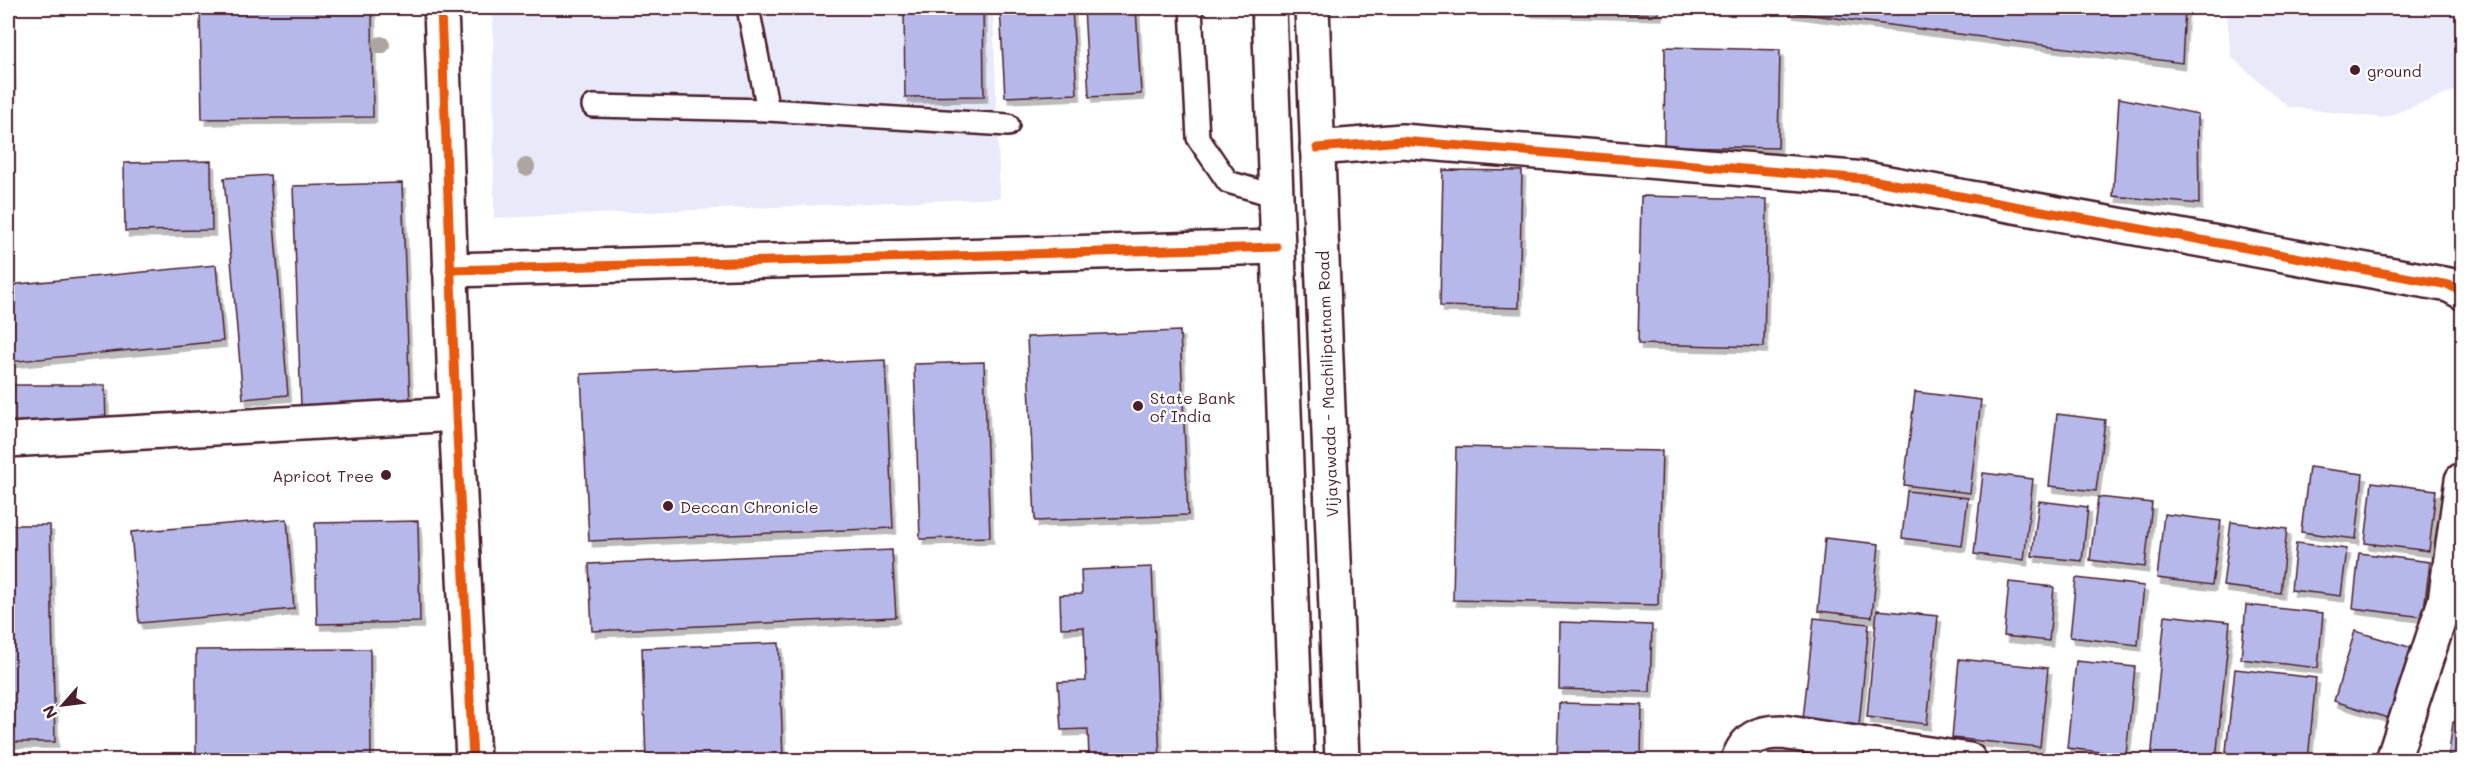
<svg xmlns="http://www.w3.org/2000/svg" width="2470" height="768" font-family="Mali,sans-serif">
  <defs>
    <filter id="shadow"><feDropShadow dx="3.5" dy="6" stdDeviation="0" flood-color="#0004"/></filter>
  </defs>
  <rect width="100%" height="100%" fill="#fff"/>
  <filter id="ink" filterUnits="userSpaceOnUse"><feTurbulence type="fractalNoise" baseFrequency=".0167" numOctaves="2"/><feDisplacementMap in="SourceGraphic" scale="12" xChannelSelector="R" yChannelSelector="G"/><feConvolveMatrix kernelMatrix="1 2 1 2 8 2 1 2 1" color-interpolation-filters="sRGB"/></filter>
  <g filter="url(#ink)">
    <g fill="#e9eaf9">
      <polygon points="493,8 993,8 1000,198 494,218"/>
      <polygon points="2226,8 2462,8 2462,84 2455,91 2382,118 2288,107 2231,57"/>
    </g>
    <g fill="#b6b8ea" stroke="#4a1f2b" stroke-width="1.5" filter="url(#shadow)">
      <polygon points="8,8 10,8 13,113 8,113"/>
      <polygon points="200,8 372,8 373,117 202,119"/>
      <polygon points="904,8 983,8 984,96 905,97"/>
      <polygon points="1000,8 1072,8 1077,94 1005,97"/>
      <polygon points="1084,8 1136,8 1141,94 1089,97"/>
      <polygon points="1528,8 1659,8 1659,14 1528,11"/>
      <polygon points="1790,8 2185,8 2182,63 1790,12"/>
      <polygon points="1665,47 1780,50 1778,148 1664,146"/>
      <polygon points="2119,98 2198,114 2199,204 2113,196"/>
      <polygon points="211,161 212,230 125,231 124,163"/>
      <polygon points="1443,170 1522,171 1519,308 1440,306"/>
      <polygon points="270,175 288,395 243,399 224,178"/>
      <polygon points="402,183 410,404 301,407 293,186"/>
      <polygon points="1641,196 1767,199 1764,347 1638,344"/>
      <polygon points="216,265 223,341 8,362 8,285"/>
      <polygon points="1180,331 1188,515 1035,521 1027,337"/>
      <polygon points="885,360 893,528 589,541 581,374"/>
      <polygon points="984,362 990,537 920,539 914,364"/>
      <polygon points="8,385 105,385 106,425 8,425"/>
      <polygon points="1915,392 1981,400 1970,493 1904,485"/>
      <polygon points="2057,414 2105,420 2096,491 2049,486"/>
      <polygon points="1456,447 1662,451 1658,605 1453,600"/>
      <polygon points="2309,467 2363,474 2356,539 2301,532"/>
      <polygon points="1983,473 2033,479 2024,560 1974,554"/>
      <polygon points="2372,482 2436,490 2429,551 2365,543"/>
      <polygon points="1907,491 1968,498 1962,546 1902,538"/>
      <polygon points="2098,497 2152,503 2145,567 2090,560"/>
      <polygon points="2039,501 2088,507 2082,561 2032,556"/>
      <polygon points="2164,514 2221,521 2212,585 2157,578"/>
      <polygon points="287,519 294,609 139,623 131,532"/>
      <polygon points="418,521 420,622 317,624 315,523"/>
      <polygon points="2231,522 2287,529 2280,593 2223,586"/>
      <polygon points="8,525 50,525 55,742 8,742"/>
      <polygon points="1825,538 1879,544 1872,617 1818,611"/>
      <polygon points="2296,543 2347,549 2341,596 2291,590"/>
      <polygon points="892,550 896,617 592,631 589,564"/>
      <polygon points="2359,553 2430,562 2423,617 2353,608"/>
      <polygon points="1152,567 1160,760 1089,760 1088,729 1061,730 1058,682 1086,681 1084,627 1061,628 1060,595 1082,594 1081,570"/>
      <polygon points="2076,578 2144,586 2138,645 2070,637"/>
      <polygon points="2009,582 2054,587 2049,641 2004,636"/>
      <polygon points="2246,605 2323,613 2318,668 2241,659"/>
      <polygon points="1877,610 1938,616 1927,724 1867,717"/>
      <polygon points="2165,615 2230,622 2216,760 2151,760"/>
      <polygon points="1814,618 1869,624 1859,725 1803,719"/>
      <polygon points="1560,622 1652,625 1650,692 1559,689"/>
      <polygon points="2355,631 2419,650 2398,721 2334,701"/>
      <polygon points="779,643 783,760 646,760 642,648"/>
      <polygon points="370,649 371,760 196,760 196,650"/>
      <polygon points="1959,659 2048,668 2040,747 1952,738"/>
      <polygon points="2076,661 2135,667 2126,755 2067,748"/>
      <polygon points="2235,669 2316,678 2308,760 2225,760"/>
      <polygon points="1559,703 1642,705 1641,760 1557,760"/>
      <polygon points="2453,722 2462,723 2462,760 2448,760"/>
    </g>
    <g fill="none" stroke-linecap="round" stroke-linejoin="round">
      <g stroke="#4a1f2b" stroke-width="26">
        <g id="service">
          <polyline points="748,8 768,110 1008,125"/>
          <polyline points="1191,8 1198,138 1228,182 1276,196"/>
          <polyline points="593,106 768,110"/>
        </g>
      </g>
      <g stroke="#4a1f2b" stroke-width="38">
        <g id="minor">
          <polyline points="441,8 456,414 473,760"/>
          <polyline points="1317,148 1402,141 1866,179 2449,285 2462,292"/>
          <polyline points="450,270 1277,247"/>
          <polyline points="8,440 456,414"/>
          <path d="M1738,760C1746,738 1759,732 1782,732L1969,760"/>
          <polyline points="2393,760 2445,601 2462,480"/>
        </g>
      </g>
      <g stroke="#4a1f2b" stroke-width="38">
        <g id="trunk">
          <polyline points="1269,8 1297,760"/>
          <polyline points="1312,8 1342,760"/>
        </g>
      </g>
      <use href="#service" stroke="#fff" stroke-width="21"/>
      <use href="#minor" stroke="#fff" stroke-width="33"/>
      <use href="#trunk" stroke="#fff" stroke-width="33"/>
      <g stroke="#fff" stroke-width="13">
        <g id="cycleway">
          <polyline points="441,8 456,414 473,760"/>
          <polyline points="1317,148 1402,141 1866,179 2449,285 2462,292"/>
          <polyline points="450,270 1277,247"/>
        </g>
      </g>
      <use href="#cycleway" stroke="#e8590c" stroke-width="9"/>
    </g>
    <g fill="#aca5a0">
      <circle cx="381" cy="45" r="9"/>
      <circle cx="526" cy="167" r="9"/>
    </g>
  </g>
  <g fill="#4a1f2b" stroke="#fff" stroke-width="2">
    <circle cx="2355" cy="70" r="6"/>
    <circle cx="1138" cy="406" r="6"/>
    <circle cx="386" cy="475" r="6"/>
    <circle cx="668" cy="506" r="6"/>
  </g>
  <g text-anchor="middle" dominant-baseline="central" stroke-width="4.5" stroke-linejoin="round" paint-order="stroke">
    <g font-size="16" fill="#4a1f2b" stroke="#fff" text-anchor="start">
      <text x="2367" y="70">ground</text>
      <text x="1150" y="397">State Bank<tspan x="1150" dy="18">of India</tspan></text>
      <text x="374" y="475" text-anchor="end">Apricot Tree</text>
      <text x="680" y="506">Deccan Chronicle</text>
    </g>
    <g font-size="16" fill="#4a1f2b" stroke="#fff">
      <text transform="translate(1327 384) rotate(-92)">Vijayawada - Machilipatnam Road</text>
    </g>
  </g>
  <rect width="2470" height="768" fill="none" stroke="#fff" stroke-width="30"/>
  <rect x="15" y="15" width="2440" height="738" fill="none" stroke="#4a1f2b" stroke-width="2" filter="url(#ink)"/>
  <g transform="translate(63 705) rotate(242)" stroke="#ffffff" stroke-width="4.5" paint-order="stroke">
  <path d="M0-4.5L10 22L0 15L-10 22Z" fill="#4a1f2b"/>
  <text y="-9" font-size="16" font-weight="bold" text-anchor="middle" fill="#4a1f2b">N</text>
  </g>
</svg>
